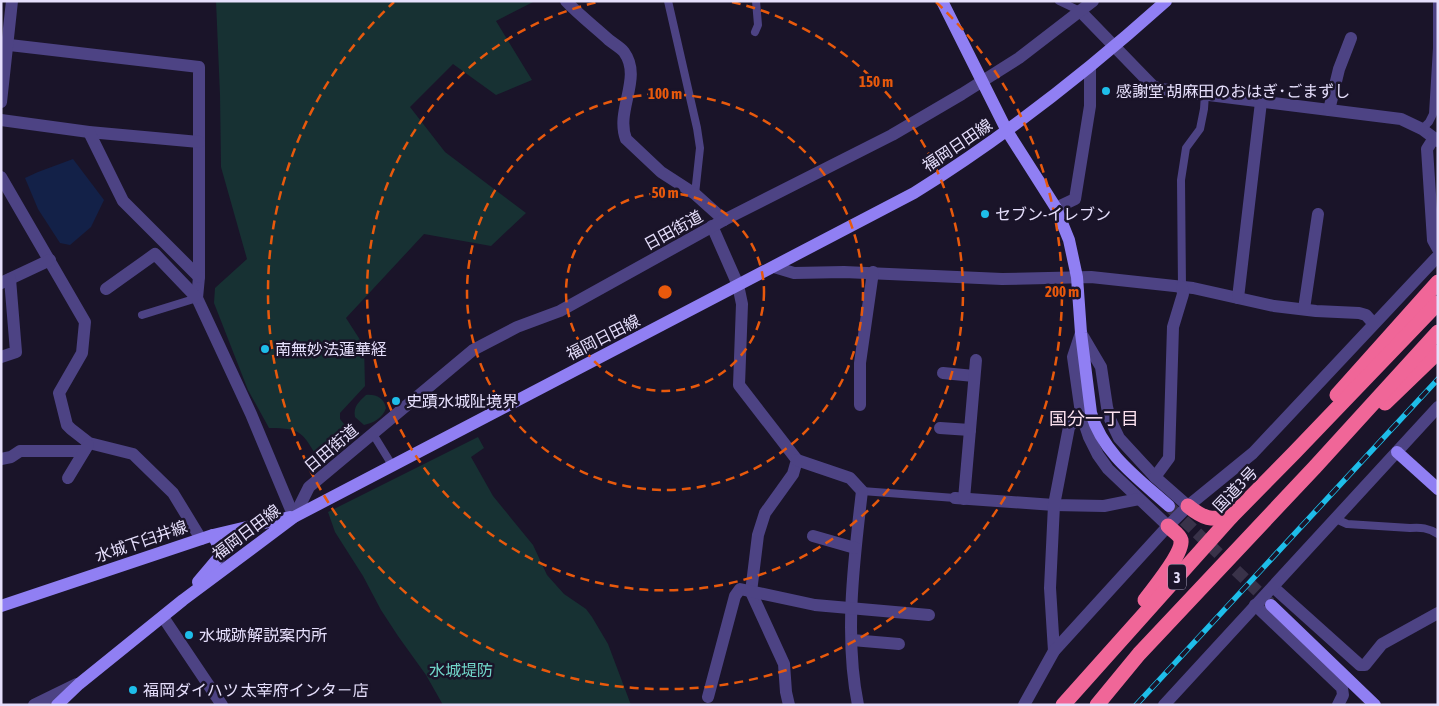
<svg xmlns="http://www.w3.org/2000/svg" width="1439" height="706" font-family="'Asap Condensed','Noto Sans JP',sans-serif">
  <rect width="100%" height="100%" fill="#1a1429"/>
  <g fill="#173133">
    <path d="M216,1H535L496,21L532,80L496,95L453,64L410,107L445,152L526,213L491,246L424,234L346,318L364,346L365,386L340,413V419L352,434V437L323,461L319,460C302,433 303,428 269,428L248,390L214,303L215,288L247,259L221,167L220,95Z"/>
    <path d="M366,395C376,394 384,398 386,408C383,418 373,423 364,425L355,417C353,406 359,402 366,395Z"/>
    <polygon points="478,437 484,448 471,457 493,496 533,545 547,575 564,594 586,609 592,617 608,644 631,705 443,705 426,675 398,636 381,610 363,576 335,532 328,512"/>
  </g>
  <polygon fill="#132148" points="73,159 104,200 91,227 70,245 60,243 38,209 25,178 38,172"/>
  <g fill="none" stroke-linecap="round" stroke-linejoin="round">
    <polyline stroke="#393249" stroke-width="12" stroke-dasharray="12 6" stroke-linecap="butt" points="1171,508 1270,603"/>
    <g stroke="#4d4384" stroke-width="8">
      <polyline points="668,1 697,128 700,148 695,194"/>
      <polyline points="1059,1 1080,11"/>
      <polyline points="755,32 758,25 756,1"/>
      <polyline points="1422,129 1429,122 1433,114 1437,48 1437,1"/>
      <polyline points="1182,287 1181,180 1186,148 1200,129 1204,109 1205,94"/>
      <polyline points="142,315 197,298"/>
      <polyline points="373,434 392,465"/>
      <polyline points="862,491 955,498"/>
      <path d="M1336,519L1347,524L1410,528C1421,527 1428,528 1438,534"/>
    </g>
    <g stroke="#4d4384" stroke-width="12">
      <path d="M566,1C579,15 595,27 609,40C614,44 621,48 624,52C643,78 615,110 626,139L661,172L695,194L724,220"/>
      <polyline points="1080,11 1146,79 1153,86 1161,89 1401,119 1422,129 1438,141"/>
      <polyline points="1,44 199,67 199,277 197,298 251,414 294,517"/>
      <polyline points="1,102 12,1"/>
      <polyline points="1329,110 1339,69 1351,38"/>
      <polyline points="1,120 89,132 199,142"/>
      <polyline points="89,132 123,201 199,277"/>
      <polyline points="1434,138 1427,149 1433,240 1438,249"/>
      <polyline points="1,177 85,322 82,353 59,393 67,425 71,429 89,443 133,454 173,493 201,539"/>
      <polyline points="1056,208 1075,199 1090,106 1090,68"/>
      <polyline points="712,226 738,285 742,304 739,385 797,460 793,474 765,513 758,535 751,592 784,664 786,692 789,705"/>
      <polyline points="774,267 794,273 844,272 1002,279 1091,277 1193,288 1274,306 1316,311 1359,313 1366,315 1373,323"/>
      <polyline points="1,283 50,260"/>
      <polyline points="106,289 155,254 197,298"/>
      <polyline points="1238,298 1261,102"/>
      <polyline points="1304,309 1318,214"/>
      <polyline points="1081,333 1073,357 1081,413 1089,437 1098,455 1108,469 1168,526"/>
      <polyline points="1081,333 1101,367 1107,407 1110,419 1119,438 1155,477 1188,506"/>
      <polyline points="1,357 16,352 10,279"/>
      <polyline points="943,373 974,376"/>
      <polyline points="860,405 860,363 873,272"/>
      <polyline points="940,428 970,430"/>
      <polyline points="1,459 11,457 20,451 84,451"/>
      <path d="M797,460L850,478L862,491C854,560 844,636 858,705"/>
      <polyline points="1155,477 1169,458 1173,327 1183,294 1182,287"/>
      <polyline points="68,478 88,445"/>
      <polyline points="955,498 1054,505 1104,506 1139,499"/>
      <polyline points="964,499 976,360"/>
      <polyline points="294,517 309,487 473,350 517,327 560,311 724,220 892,135 962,94 1019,58 1093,1"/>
      <polyline points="813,536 855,548"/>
      <polyline points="1273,587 1360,665 1365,665 1382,644 1438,613"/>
      <polyline points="1255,605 1342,688 1343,695 1338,705"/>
      <polyline points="163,617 222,705"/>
      <polyline points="852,640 899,644"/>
      <polyline points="1054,651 1050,588 1054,505 1069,427 1081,413"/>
      <polyline points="708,697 735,596 740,589 815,605 929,615"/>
      <polyline points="34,705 77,684"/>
      <polyline points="1024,705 1054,651 1168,526 1188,506 1253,453 1438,256"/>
      <polyline points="1164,705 1438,407"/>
    </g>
    <g stroke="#907ff3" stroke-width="12">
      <path d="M942,1L1007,131L1056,208L1069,240L1077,277L1081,333L1091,413C1103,454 1139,479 1169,506"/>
      <polyline points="1397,452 1438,489"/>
      <polyline points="198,582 220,556 220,549 213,535"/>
      <polyline points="1271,605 1375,705"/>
      <polyline points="1,606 213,535 290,517"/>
      <path d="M57,705L79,684L183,600L294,517L914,193C1004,137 1087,72 1166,1"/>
    </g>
    <g stroke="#f06698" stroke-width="15">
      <polyline points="1337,395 1438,282"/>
      <polyline points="1385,403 1438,352"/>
      <path d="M1188,506C1204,519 1210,520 1231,517"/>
      <path d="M1145,600C1153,589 1183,554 1181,540C1180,535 1172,530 1168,526"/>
      <polyline points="1063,705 1231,517 1294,453 1438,303"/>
      <polyline points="1097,705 1139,654 1315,467 1438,332"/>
    </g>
    <g stroke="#1ebde9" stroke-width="5.5">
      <polyline id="rail" points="1136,705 1438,379"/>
    </g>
    <use href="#rail" stroke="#1a1429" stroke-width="4" stroke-dasharray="11" stroke-linecap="butt"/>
  </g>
  <g fill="none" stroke="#e8590c" stroke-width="2.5" stroke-dasharray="9 6">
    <circle cx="665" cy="292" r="99"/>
    <circle cx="665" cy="292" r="198"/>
    <path d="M732 2A298 298 0 1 1 598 2"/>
    <path d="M936 2A397 397 0 1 1 394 2"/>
  </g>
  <g fill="#1ebde9" stroke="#1a1429" stroke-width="2">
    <circle cx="1106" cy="91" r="5"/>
    <circle cx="985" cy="214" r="5"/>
    <circle cx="265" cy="349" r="5"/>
    <circle cx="396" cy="401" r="5"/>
    <circle cx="189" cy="635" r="5"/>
    <circle cx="133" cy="690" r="5"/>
  </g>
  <g text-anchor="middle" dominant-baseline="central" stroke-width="5" stroke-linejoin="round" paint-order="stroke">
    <rect fill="#1a1429" stroke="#a9a2bd" stroke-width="1" x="1168" y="564.5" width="18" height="25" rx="4"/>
    <g font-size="15" font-weight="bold" fill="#e6dffc">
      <text x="1177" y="577">3</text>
    </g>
    <g font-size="16" fill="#e6dffc" stroke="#1a1429" text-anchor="start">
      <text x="1116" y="91">感謝堂 胡麻田のおはぎ･ごまずし</text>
      <text x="995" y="214">セブン-イレブン</text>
      <text x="275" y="349">南無妙法蓮華経</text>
      <text x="406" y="401">史蹟水城阯境界</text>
      <text x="199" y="635">水城跡解説案内所</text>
      <text x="143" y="690">福岡ダイハツ 太宰府インタ－店</text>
    </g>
    <g font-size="16" fill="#e6dffc" stroke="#1a1429">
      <text transform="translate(957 145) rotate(-34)">福岡日田線</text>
      <text transform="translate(673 230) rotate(-29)">日田街道</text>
      <text transform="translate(603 337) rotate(-27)">福岡日田線</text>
      <text transform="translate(331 448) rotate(-40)">日田街道</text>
      <text transform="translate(1235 489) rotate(-46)">国道3号</text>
      <text transform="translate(246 532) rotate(-37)">福岡日田線</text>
      <text transform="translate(141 541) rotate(-19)">水城下臼井線</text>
    </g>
    <g font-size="16" fill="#71d6c9" stroke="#1a1429">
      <text x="461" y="670">水城堤防</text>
    </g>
    <g font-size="18" fill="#fce1ef" stroke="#1a1429">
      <text x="1094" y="418">国分一丁目</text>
    </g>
  </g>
  <circle cx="665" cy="292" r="8" fill="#e8590c" stroke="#1a1429" stroke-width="2.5"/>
  <g font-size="15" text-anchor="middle" font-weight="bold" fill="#e8590c" stroke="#1a1429" stroke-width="5" stroke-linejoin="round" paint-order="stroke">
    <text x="876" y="87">150 m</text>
    <text x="665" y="99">100 m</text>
    <text x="665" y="198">50 m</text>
    <text x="1062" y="297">200 m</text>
  </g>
  <rect width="1439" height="706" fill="none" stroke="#e6dffc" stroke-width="5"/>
</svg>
